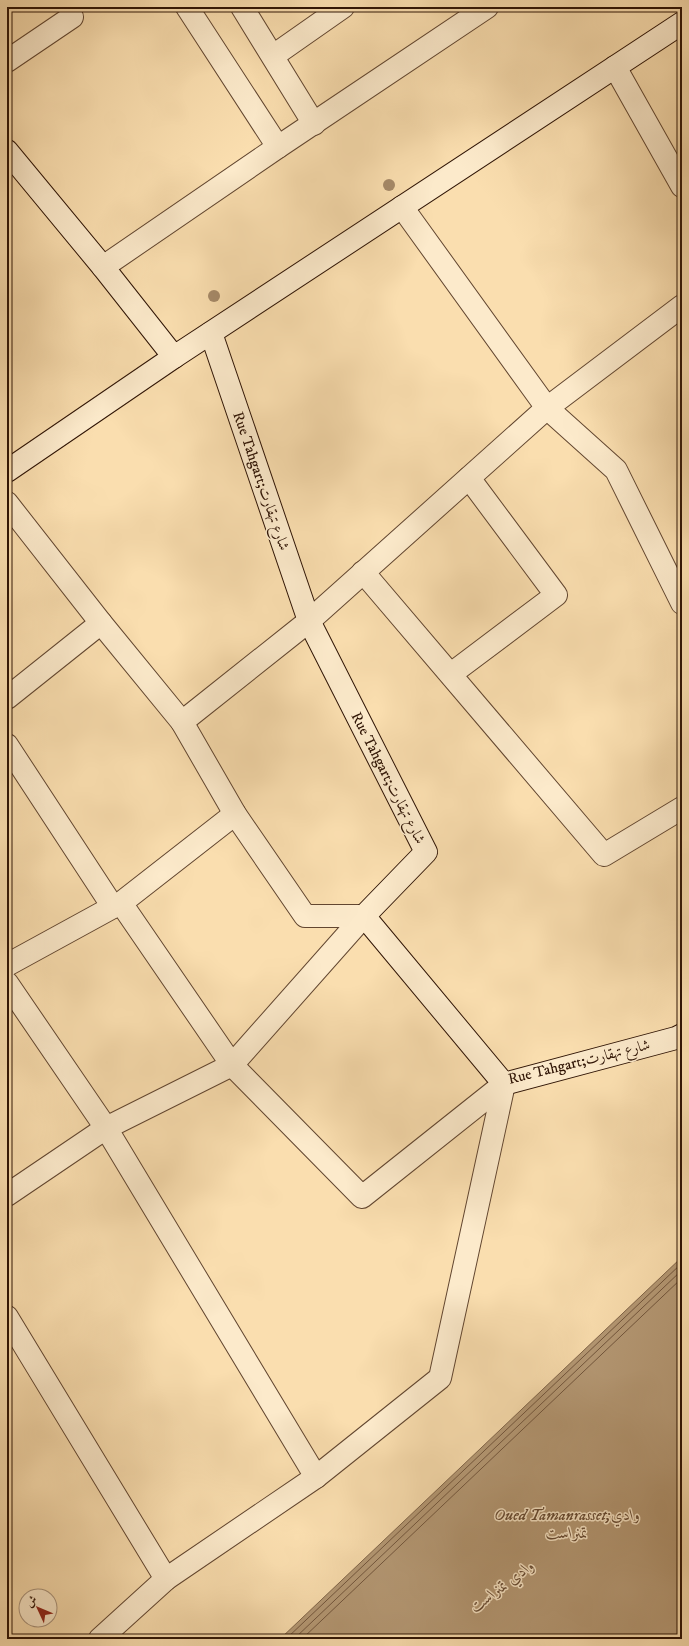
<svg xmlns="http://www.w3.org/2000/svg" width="689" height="1646" font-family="'IM FELL DW Pica',Amiri,serif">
  <rect width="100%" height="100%" fill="#fadeaf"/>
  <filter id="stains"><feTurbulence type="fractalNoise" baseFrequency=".005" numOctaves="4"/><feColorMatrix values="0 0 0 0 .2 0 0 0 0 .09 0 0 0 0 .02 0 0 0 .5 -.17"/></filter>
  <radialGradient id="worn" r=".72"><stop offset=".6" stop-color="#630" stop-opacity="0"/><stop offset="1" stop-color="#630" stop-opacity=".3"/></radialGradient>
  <polygon fill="#b59975" stroke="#7f6448" points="682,1257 682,1639 280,1639"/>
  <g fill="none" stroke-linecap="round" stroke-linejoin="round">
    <g stroke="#72563d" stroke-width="1">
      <polyline points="286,1639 682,1263"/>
      <polyline points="294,1639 682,1270"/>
      <polyline points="302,1639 682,1278"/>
    </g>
    <g stroke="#624630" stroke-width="24">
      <g id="street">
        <polyline points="187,7 278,147"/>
        <polyline points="242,7 314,124"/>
        <polyline points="273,56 343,7"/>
        <polyline points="7,61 72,17"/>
        <polyline points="615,67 682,186"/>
        <polyline points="402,207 547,408 616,470 682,603"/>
        <polyline points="103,267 278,147 487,7"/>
        <polyline points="7,503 101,623 182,722 309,621 547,408 682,306"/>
        <polyline points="363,572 604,855 682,808"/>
        <polyline points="451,674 556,595 469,478"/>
        <polyline points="7,698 101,623"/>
        <polyline points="182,722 235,814 305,916 364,916"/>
        <polyline points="7,745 113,907 121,903 235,814"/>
        <polyline points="121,903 232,1065 362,1197 504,1084"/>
        <polyline points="7,965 113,907"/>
        <polyline points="7,983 106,1128 232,1065 364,916"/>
        <polyline points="7,1195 106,1128 316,1477 440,1378 504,1084"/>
        <polyline points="7,1317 166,1579 316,1477"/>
        <polyline points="100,1639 166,1579"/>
      </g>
    </g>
    <g stroke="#2f1405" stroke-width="24">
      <g id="secondary">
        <polyline points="7,151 103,267 174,357 682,23"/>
        <polyline points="211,333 309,621 426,852 364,916 504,1084 676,1038 682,1035"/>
        <polyline points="7,471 174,357"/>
      </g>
    </g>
    <use href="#street" stroke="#fceacb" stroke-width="22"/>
    <use href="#secondary" stroke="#fceacb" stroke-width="22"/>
  </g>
  <g fill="#a68a69">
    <circle cx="389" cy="185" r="6"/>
    <circle cx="214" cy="296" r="6"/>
  </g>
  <g text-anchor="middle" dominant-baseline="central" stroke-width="3" stroke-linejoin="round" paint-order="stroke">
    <g font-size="15" fill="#2f1405" stroke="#fceacb">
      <text transform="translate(261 481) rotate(71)">Rue Tahgart;شارع تهقارت</text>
      <text transform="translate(388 778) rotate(63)">Rue Tahgart;شارع تهقارت</text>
      <text transform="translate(579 1062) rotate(-14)">Rue Tahgart;شارع تهقارت</text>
    </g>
    <g font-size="16" font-style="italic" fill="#654932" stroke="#fceacb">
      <text x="567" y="1515">Oued Tamanrasset;وادي<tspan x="567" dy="18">تمنراست</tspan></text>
      <text transform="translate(502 1586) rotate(-37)">وادي تمنراست</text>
    </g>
  </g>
  <rect width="689" height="1646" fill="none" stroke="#fadeaf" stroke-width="24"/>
  <rect x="8" y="8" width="673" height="1630" fill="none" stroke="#2f1405" stroke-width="2"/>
  <rect x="12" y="12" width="665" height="1622" fill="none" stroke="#2f1405"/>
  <g transform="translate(38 1608) rotate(314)"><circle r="19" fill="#fceacb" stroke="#aa947c"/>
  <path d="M0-3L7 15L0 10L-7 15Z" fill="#8f2418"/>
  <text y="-6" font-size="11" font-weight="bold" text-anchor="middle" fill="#2f1405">ش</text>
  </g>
  <rect width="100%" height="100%" filter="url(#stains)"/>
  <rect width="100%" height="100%" fill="url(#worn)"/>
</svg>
